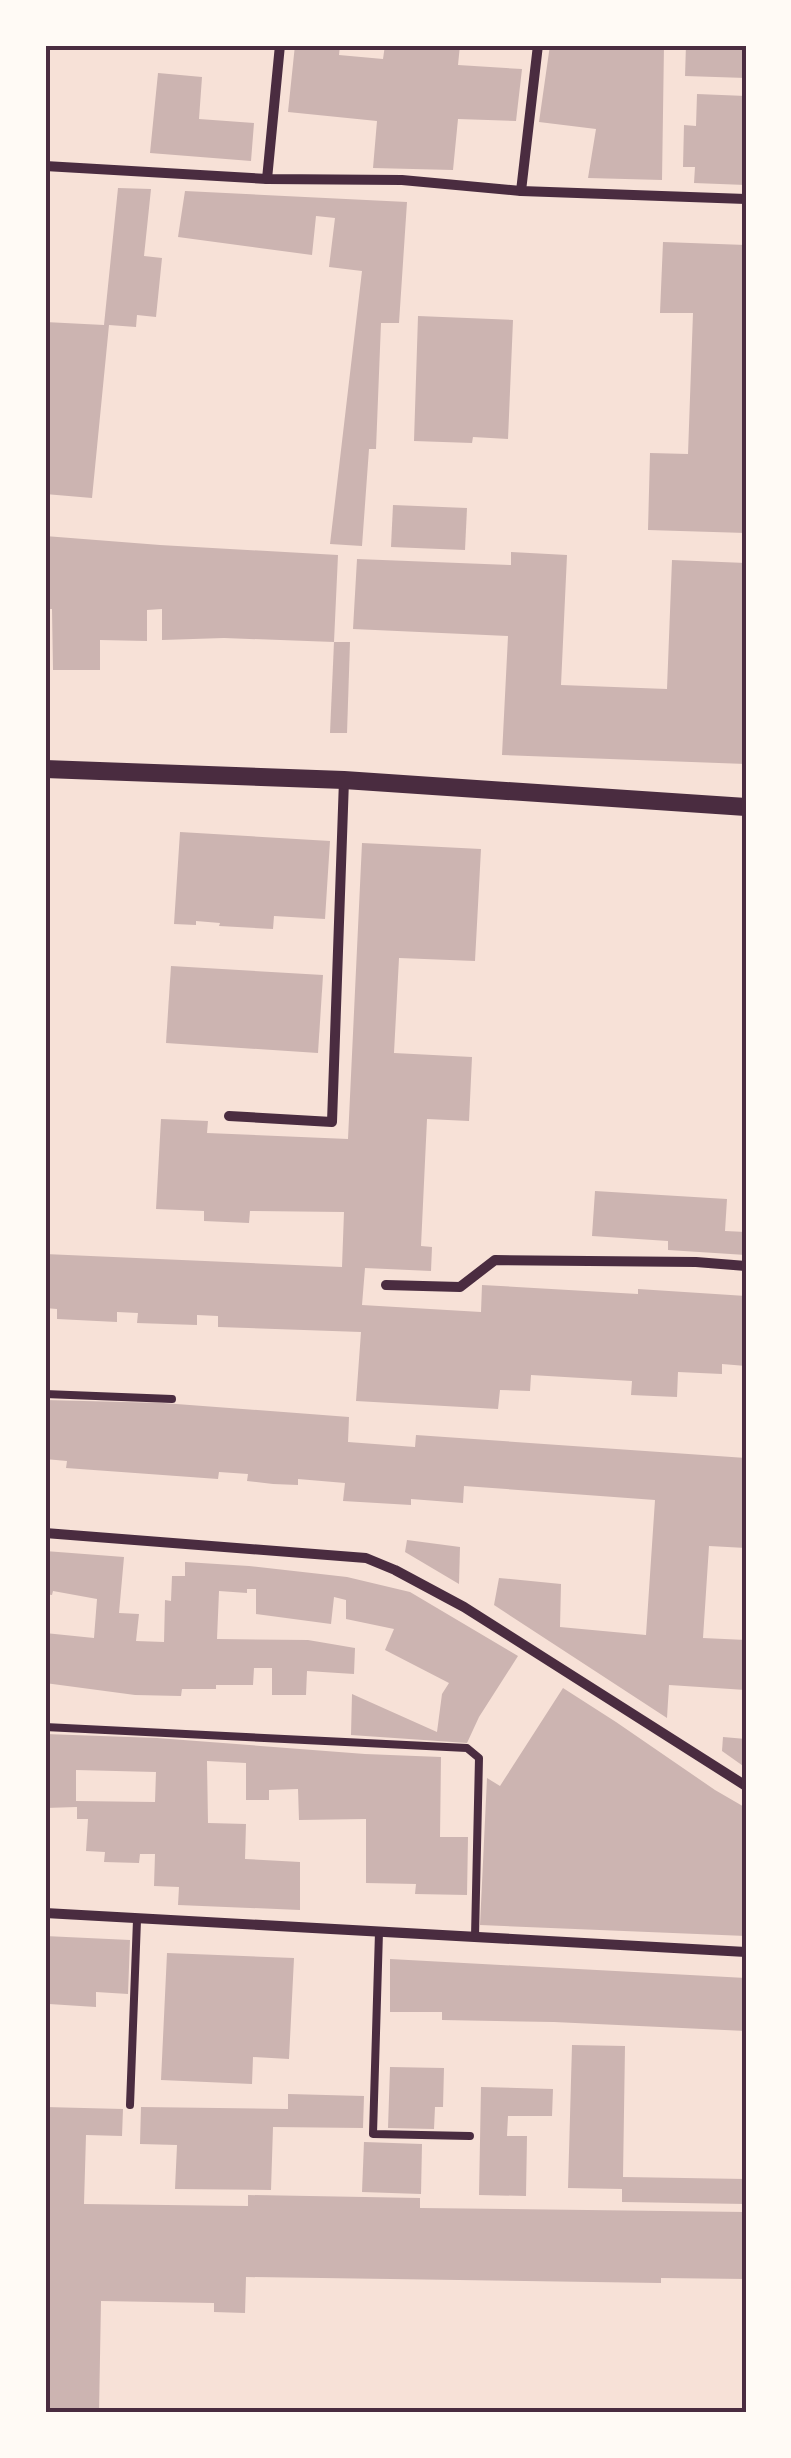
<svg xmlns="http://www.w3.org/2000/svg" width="791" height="2458" font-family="'Varela Round',sans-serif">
  <rect width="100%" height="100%" fill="#f7e1d7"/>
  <g fill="#ccb4b1" fill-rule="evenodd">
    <polygon points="295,45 340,45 339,55 383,59 385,45 460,45 458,65 522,69 516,121 458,119 453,170 373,168 377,121 288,112"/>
    <polygon points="550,45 664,45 662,180 588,178 596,129 539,122"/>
    <polygon points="686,45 746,45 746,78 685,76"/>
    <polygon points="158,73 202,77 199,119 254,123 251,161 150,153"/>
    <polygon points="697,94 746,96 746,185 694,183 695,167 683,167 684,125 696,126"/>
    <polygon points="118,188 151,189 144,256 162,258 156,317 137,315 136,327 109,325 92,498 45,494 45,322 104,325"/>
    <polygon points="185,191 407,202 399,323 381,323 376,449 369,449 362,546 330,544 362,271 329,267 335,218 316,216 312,255 178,237"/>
    <polygon points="663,242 746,245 746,533 648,530 650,453 688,454 693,313 660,313"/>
    <polygon points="418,316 513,320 508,439 473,437 472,443 414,441"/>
    <polygon points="393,505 467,508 465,550 391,547"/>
    <polygon points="45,536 160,545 338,555 334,642 224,638 162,640 162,609 147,610 147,641 100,640 100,670 53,670 52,609 45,609"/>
    <polygon points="511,552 567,555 561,685 667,689 672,560 746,563 746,764 502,755 508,636 353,629 357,559 511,565"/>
    <polygon points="334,642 350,642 347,733 330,733"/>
    <polygon points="180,832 330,841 325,919 274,916 273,929 219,926 220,923 196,921 196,925 174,924"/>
    <polygon points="362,843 481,849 475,961 399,958 394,1053 472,1057 469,1121 427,1119 421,1246 432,1247 431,1271 365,1268 362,1305 481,1312 482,1285 638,1294 638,1289 746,1296 746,1366 722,1364 722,1374 678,1372 677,1397 631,1395 632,1381 531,1375 530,1391 500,1390 498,1409 356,1401 361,1332 218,1327 218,1316 197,1315 197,1325 137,1323 138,1313 117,1312 117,1322 57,1319 57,1309 45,1308 45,1254 342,1267 344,1212 250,1211 249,1223 204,1221 204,1211 156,1209 161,1119 208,1121 207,1133 348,1139"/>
    <polygon points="171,966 323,975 318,1053 166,1043"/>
    <polygon points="595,1191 727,1199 725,1231 746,1232 746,1255 668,1250 668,1241 592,1236"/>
    <polygon points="45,1400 163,1403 349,1417 348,1442 415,1447 416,1435 746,1458 746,1548 709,1546 703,1638 746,1640 746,1690 669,1685 667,1718 494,1605 499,1578 561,1584 560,1627 646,1635 655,1500 464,1486 463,1503 411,1499 411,1505 343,1501 345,1483 298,1479 298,1485 273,1484 247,1481 248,1474 219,1472 218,1479 66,1468 67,1461 45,1459"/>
    <polygon points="407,1540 460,1547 459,1584 405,1552"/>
    <polygon points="45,1551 124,1557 119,1613 139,1614 136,1641 164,1642 165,1600 171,1601 172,1576 185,1576 185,1562 249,1566 347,1577 410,1592 518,1656 479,1717 467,1743 351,1735 352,1694 437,1732 442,1694 449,1683 385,1650 394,1629 346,1619 346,1600 334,1597 331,1624 256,1614 256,1589 247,1589 247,1593 219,1591 217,1639 308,1640 355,1648 354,1674 307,1671 306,1695 272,1695 272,1668 254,1668 253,1685 216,1685 216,1689 182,1689 181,1696 135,1695 45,1683 45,1633 94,1638 97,1599 53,1591 52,1595 45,1594"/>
    <polygon points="563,1688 616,1722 715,1790 746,1808 746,1936 480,1925 487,1778 500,1786"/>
    <path d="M45,1734L157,1738L365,1754L441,1757L440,1837H468L467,1895L415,1894L416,1884L366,1883V1819L299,1820L298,1789L269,1790V1800H246V1763L207,1761L208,1823L246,1824L245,1859L300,1862V1910L178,1905L179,1887L154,1886L155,1854H140L139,1863L104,1862L105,1852L86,1851L88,1819H77V1807L45,1808ZM76,1770L156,1772L155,1802L76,1801Z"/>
    <polygon points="723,1737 746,1739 746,1768 722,1751"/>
    <polygon points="45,1936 130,1940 128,1994 96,1992 96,2007 49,2004 49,1988 45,1988"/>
    <polygon points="167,1953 294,1958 289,2059 253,2057 252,2084 161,2080"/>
    <polygon points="390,1959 746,1978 746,2031 554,2022 442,2020 442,2012 390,2012"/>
    <polygon points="572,2045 625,2046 623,2177 746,2179 746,2204 622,2202 622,2189 568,2188"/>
    <polygon points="390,2067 444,2068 443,2107 435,2107 434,2129 388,2128"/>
    <polygon points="481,2087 553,2089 552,2116 508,2116 507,2136 527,2136 526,2196 479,2195"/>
    <polygon points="288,2094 364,2096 363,2128 273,2127 271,2190 175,2189 177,2145 140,2144 141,2107 288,2109"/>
    <polygon points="45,2107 123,2109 122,2136 86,2135 84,2204 248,2206 248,2195 420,2198 420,2208 746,2212 746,2279 661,2278 661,2283 246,2277 245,2313 214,2312 214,2303 101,2301 99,2413 45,2413"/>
    <polygon points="364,2142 422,2144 421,2194 362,2192"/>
  </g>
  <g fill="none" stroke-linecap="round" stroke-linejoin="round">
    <g stroke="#4a2c40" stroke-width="8">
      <polyline points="45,1394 172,1399"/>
      <polyline points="45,1727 467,1748 479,1758 475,1937"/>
      <polyline points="379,1932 373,2134 470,2136"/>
      <polyline points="130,2105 137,1920"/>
    </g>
    <g stroke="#4a2c40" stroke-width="10">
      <polyline points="45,166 267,179 402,180 521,191 746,199"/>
      <polyline points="267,179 280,45"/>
      <polyline points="521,191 538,45"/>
      <polyline points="229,1116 332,1122 344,780"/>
      <polyline points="386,1285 460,1287 495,1260 696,1262 746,1266"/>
      <polyline points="45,1533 366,1558 395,1570 464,1607 746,1786"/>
      <polyline points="45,1913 746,1952"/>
    </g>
    <polyline stroke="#4a2c40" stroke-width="18" points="45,769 344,780 746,807"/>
  </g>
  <rect width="791" height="2458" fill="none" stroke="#fffaf5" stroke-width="95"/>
  <rect x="48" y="48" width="696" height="2362" fill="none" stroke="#4a2c40" stroke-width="4"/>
</svg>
